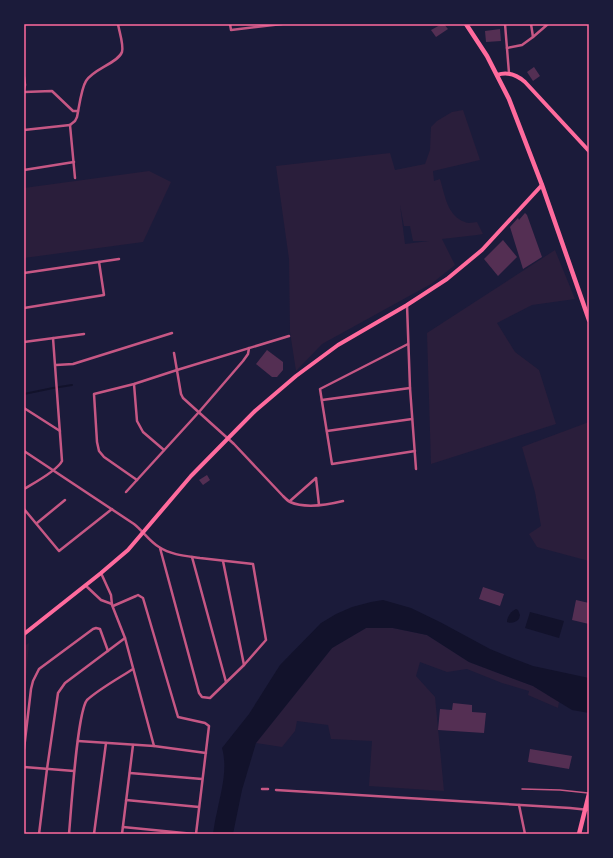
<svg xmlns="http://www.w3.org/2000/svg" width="613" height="858" font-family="Roboto,sans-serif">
  <rect width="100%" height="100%" fill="#1b1b3a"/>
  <g fill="#2a1e3b" fill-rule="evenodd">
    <path d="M463,110L480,160L433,171L434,181L440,179C445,195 447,216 465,222C468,224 474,222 477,222L483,234L477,235L442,239L455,265L431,284L322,344L296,371L290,332L289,259L276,166L390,153L395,170L425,164L430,150L431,127L437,121L452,112ZM400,205L404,226H410L413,241H429L405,244Z"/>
    <polygon points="149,171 171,182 143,242 24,258 24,188"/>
    <polygon points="555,250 575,299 532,305 497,323 515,352 539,370 556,424 431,464 427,333"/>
    <polygon points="589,422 589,561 537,547 529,534 541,526 535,492 522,447"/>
    <polygon points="366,628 393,628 427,635 469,662 533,686 559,702 558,708 528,695 529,691 502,683 467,669 447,672 420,662 416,676 435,697 444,791 369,786 372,741 331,739 328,725 297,721 295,731 282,747 256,743 332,648"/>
    <polygon points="29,643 24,700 24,646"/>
  </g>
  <g fill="#12122b">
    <path d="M383,600L411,608L440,622L490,649L512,658L533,666L589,678V713L572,710L533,686L469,662L427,635L393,628H366L332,648L256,743L242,790L233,834H213C214,827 215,820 217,812C221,791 228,770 222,748L249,714L280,665L321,623L336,614L352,607L371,602Z"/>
    <path d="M516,609L518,610L520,615L519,619C516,622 511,624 507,622C507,617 511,611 516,609Z"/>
    <polygon points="530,612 564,621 559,638 525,628"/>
  </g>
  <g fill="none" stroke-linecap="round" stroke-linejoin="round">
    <polyline stroke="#12122b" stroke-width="2" points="24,394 53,388 72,385"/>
  </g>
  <g fill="#542f53">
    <polygon points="442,24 444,24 448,29 436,37 431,30"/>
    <polygon points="500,29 501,41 486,42 485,31"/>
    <polygon points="534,67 540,76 533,81 527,72"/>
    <polygon points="525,213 527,215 542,257 523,269 510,227 518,218 519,220"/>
    <polygon points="503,240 517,257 498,276 484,259"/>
    <polygon points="267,350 283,362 283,370 277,377 272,377 256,364"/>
    <polygon points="207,475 210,480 203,485 199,480"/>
    <polygon points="483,587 504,594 500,606 479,599"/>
    <polygon points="576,600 589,603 589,624 572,620"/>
    <polygon points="453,703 472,705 472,712 486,713 484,733 438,730 440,709 452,710"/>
    <polygon points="530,749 572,756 569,769 528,762"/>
  </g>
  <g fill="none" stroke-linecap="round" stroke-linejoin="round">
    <polyline stroke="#c65784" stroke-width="1.5" points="522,789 560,790 588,793"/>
    <g stroke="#c65784" stroke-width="2.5">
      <polyline points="230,24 231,30 282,24"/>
      <polyline points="505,24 509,73"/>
      <polyline points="531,24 533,37"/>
      <polyline points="507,48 522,45 533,37 548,24"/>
      <polyline points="24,77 25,85 24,90"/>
      <polyline points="24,92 52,91 73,111 78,111"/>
      <path d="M70,125L75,121L77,117C79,108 81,89 86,81C93,69 118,63 122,52C124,45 119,31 118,24"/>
      <polyline points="70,125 75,178"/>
      <polyline points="24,130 70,125"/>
      <polyline points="24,170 74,162"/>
      <polyline points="24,273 119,259"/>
      <polyline points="407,305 410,388 416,469"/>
      <polyline points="24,308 104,295 99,262"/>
      <polyline points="24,342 84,334"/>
      <polyline points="408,344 320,389 332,464 415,451"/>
      <path d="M174,353L181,394L183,398L234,444L283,496C285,498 288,501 290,502C306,509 327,505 343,501"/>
      <polyline points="56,365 73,364 172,333"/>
      <polyline points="134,384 137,421 143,432 164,450"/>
      <polyline points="322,400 410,388"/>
      <polyline points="24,408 60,431"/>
      <polyline points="327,431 412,419"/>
      <path d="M24,451L134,524C143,531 149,541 159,547C171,555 186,556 200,558C218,560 235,562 253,564L266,640L244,665L210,698L202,697L199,693L160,548"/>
      <polyline points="316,478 319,505"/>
      <polyline points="137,480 104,457 99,451 97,442 94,394 134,384 177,370 289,336"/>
      <path d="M24,489C34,483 57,471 62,461L53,338"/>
      <polyline points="126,492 199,412 243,361 248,354 249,348"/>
      <polyline points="290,501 316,478"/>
      <polyline points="24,509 59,551 112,509"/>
      <polyline points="37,523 65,500"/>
      <polyline points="192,557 226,682"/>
      <polyline points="223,561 244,665"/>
      <polyline points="101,573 111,595 112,605 125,638 154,746"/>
      <polyline points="85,585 101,600 112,604"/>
      <polyline points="113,606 136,596 138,595 143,598 178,717 205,723 209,726 196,834"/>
      <polyline points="78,741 154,746 206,753"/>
      <polyline points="24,749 31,689 33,681 39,669 93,629 96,628 100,629 108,651"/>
      <polyline points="24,767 74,771"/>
      <polyline points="130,773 202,779"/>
      <polyline points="262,789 268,789"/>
      <polyline points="276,790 570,808 589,810"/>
      <polyline points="126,800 199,807"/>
      <polyline points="519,805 525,834"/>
      <polyline points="123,827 194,834"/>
      <polyline points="39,834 47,769 58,693 65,683 125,638"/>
      <path d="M69,834C71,813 77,712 87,700C99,689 119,678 133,669"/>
      <polyline points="94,834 106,743"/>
      <polyline points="122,834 133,745"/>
    </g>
    <g stroke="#ff6b9d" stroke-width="4">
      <path d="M497,75C508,71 517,75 525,82L589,151"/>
      <polyline points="24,634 101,573 128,550 191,476 255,411 296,376 338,345 407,305 447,279 482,250 542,185"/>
    </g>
    <g stroke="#ff6b9d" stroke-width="4.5">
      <polyline points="466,24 487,56 509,99 542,185 589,320"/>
      <polyline points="579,834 589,794"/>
    </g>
  </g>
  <rect width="613" height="858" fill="none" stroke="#1b1b3a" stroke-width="50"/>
  <rect x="25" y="25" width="563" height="808" fill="none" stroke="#ff6b9d" stroke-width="1.5"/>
</svg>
